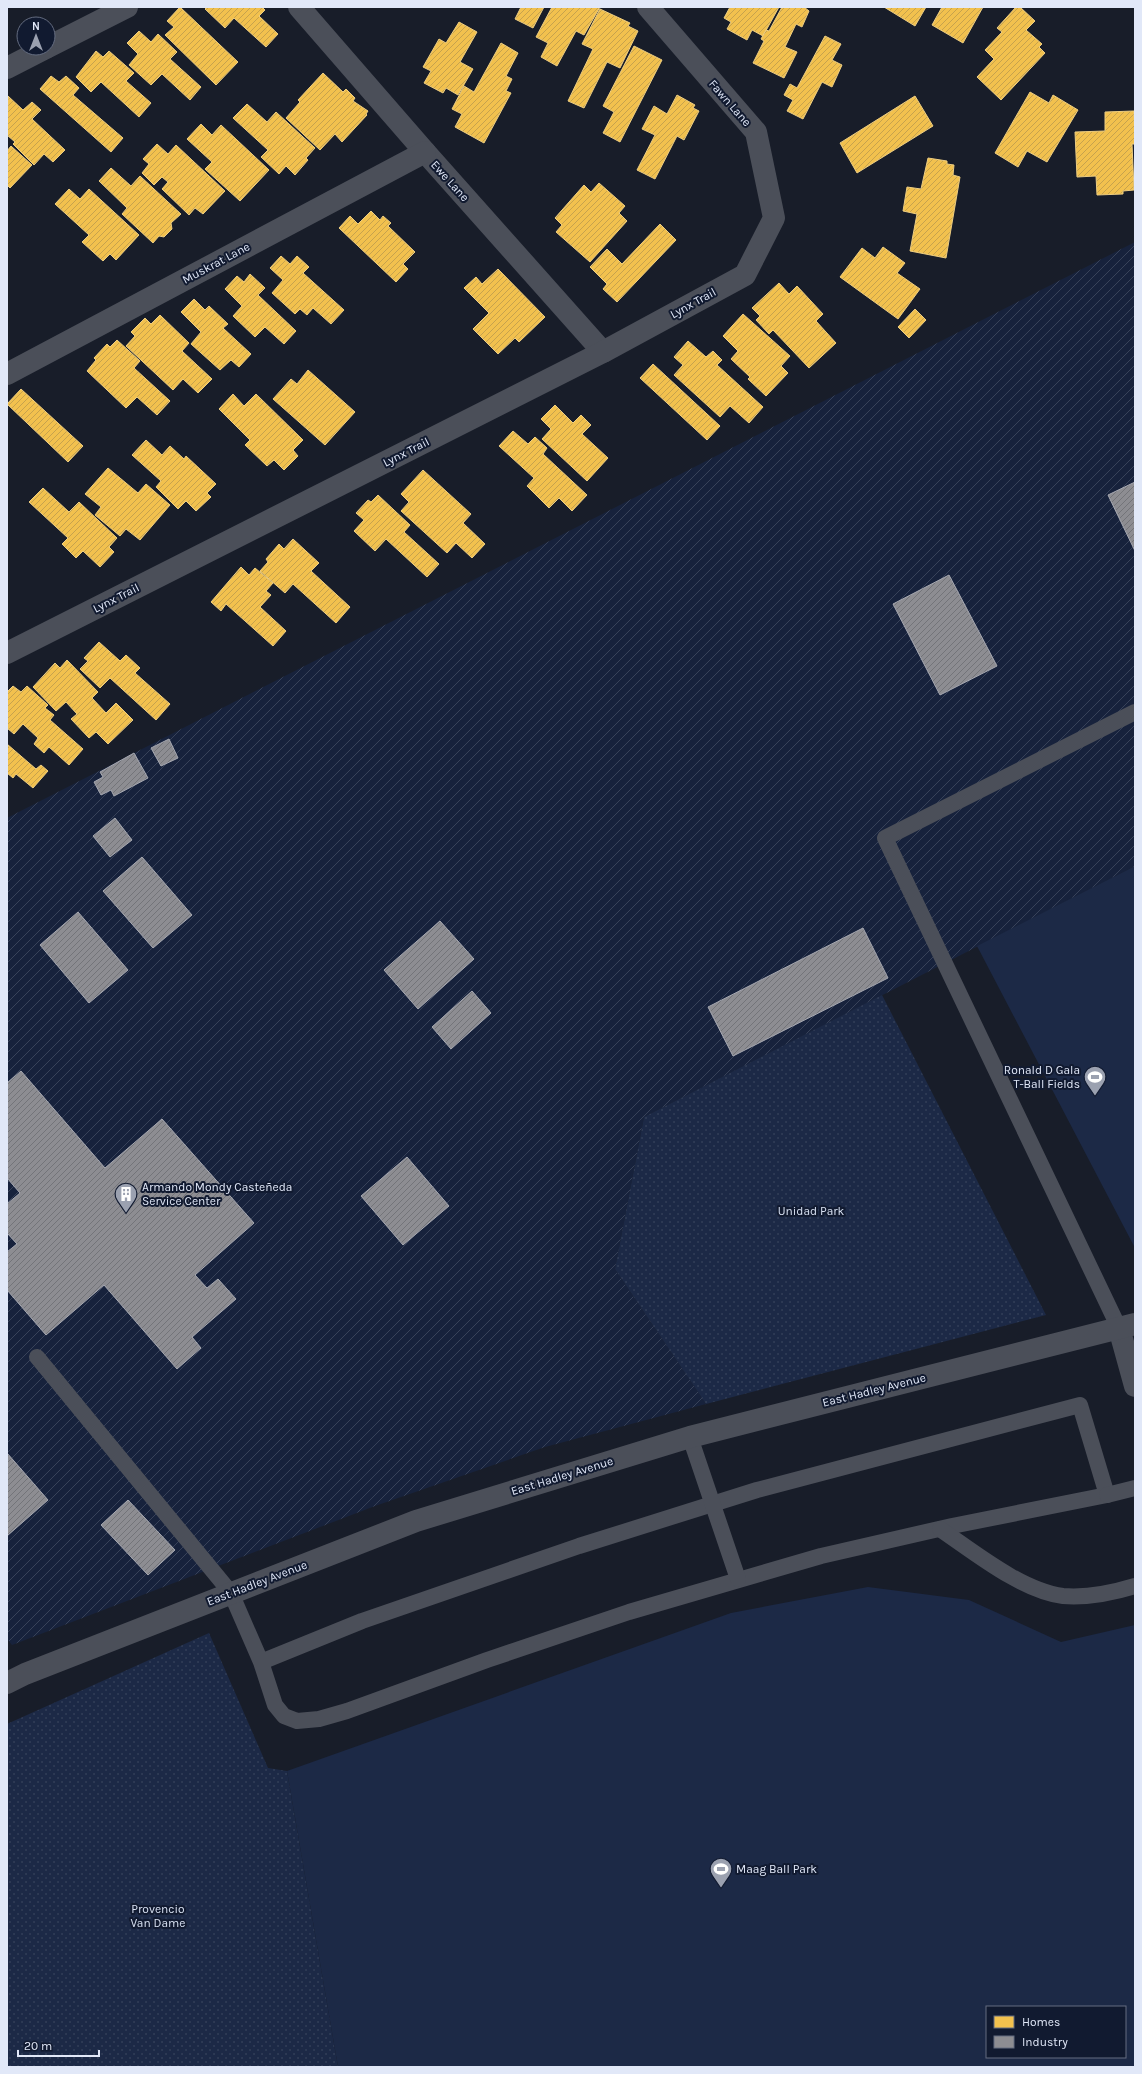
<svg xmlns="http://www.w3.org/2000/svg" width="1142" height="2074" font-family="Karla,sans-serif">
  <defs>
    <pattern id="industrial-furrows" width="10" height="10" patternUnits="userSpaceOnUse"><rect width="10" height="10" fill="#17223c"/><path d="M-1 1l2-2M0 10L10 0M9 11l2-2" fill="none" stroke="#384259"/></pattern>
    <pattern id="park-dots" width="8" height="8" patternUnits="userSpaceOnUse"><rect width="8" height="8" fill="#1c2946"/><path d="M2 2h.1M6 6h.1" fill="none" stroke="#323e58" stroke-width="1.8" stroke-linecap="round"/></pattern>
    <pattern id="homes-hatch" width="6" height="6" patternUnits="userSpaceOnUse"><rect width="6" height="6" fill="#f2c14e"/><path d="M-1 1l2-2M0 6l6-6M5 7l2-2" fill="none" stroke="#c6a24d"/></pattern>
    <pattern id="industry-hatch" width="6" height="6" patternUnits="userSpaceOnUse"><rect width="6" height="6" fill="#8d8d92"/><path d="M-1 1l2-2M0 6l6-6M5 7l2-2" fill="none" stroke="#737479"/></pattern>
  </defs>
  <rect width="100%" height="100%" fill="#181d29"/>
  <polygon fill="url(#industrial-furrows)" points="1135,242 1135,866 644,1117 615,1269 706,1404 545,1447 375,1506 12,1645 7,1639 7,818"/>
  <g fill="url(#park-dots)">
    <polygon points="882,995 1046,1315 706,1404 615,1269 644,1117"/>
    <polygon points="209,1633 268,1768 287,1771 338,2067 7,2067 7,1724"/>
  </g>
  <g fill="#1c2946" fill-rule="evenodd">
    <polygon points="1135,866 1135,1248 977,946"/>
    <path d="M868,1587L969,1600L1061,1642L1135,1625V2067H338L287,1771L731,1613ZM987,2007H1125V2057H987Z"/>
  </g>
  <g fill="url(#homes-hatch)" stroke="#edcd81">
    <polygon points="180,7 238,62 216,85 165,35 174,27 167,21"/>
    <polygon points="207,7 262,7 265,10 259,16 278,34 266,47 234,18 225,28 205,9"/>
    <polygon points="521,7 544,7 533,28 515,19"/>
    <polygon points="552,7 600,7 584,35 576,31 557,66 541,57 548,43 536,37"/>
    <polygon points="730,7 779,7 763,36 752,30 747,40 727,29 731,22 724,18"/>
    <polygon points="782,7 804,7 809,11 802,27 796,24 785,47 797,52 784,78 753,63 764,41 761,39 766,30 769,31"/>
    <polygon points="884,7 926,7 915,26"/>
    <polygon points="942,7 983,7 963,43 932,25"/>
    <polygon points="1016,7 1020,7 1035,21 1026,30 1042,44 1039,47 1045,53 1001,100 977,77 994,59 985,50 1002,32 997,28"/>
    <polygon points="600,9 630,23 628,26 638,31 620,68 607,62 584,108 568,101 593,49 582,44"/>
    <polygon points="459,22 477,32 460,62 473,69 458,95 446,88 443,93 424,83 431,71 423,67 439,39 446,43"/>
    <polygon points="139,31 151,42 158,34 177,52 170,59 201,87 190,100 162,74 151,85 129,65 138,54 127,43"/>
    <polygon points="825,36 841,44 832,60 842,65 832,87 822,82 803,119 787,111 793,100 784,95 790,84 797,88"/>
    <polygon points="501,43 518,53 506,76 512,79 506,91 511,93 484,143 455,127 462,114 452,109 464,86 474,92"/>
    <polygon points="634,46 662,60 620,142 603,133 614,112 603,106"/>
    <polygon points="96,51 103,57 109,51 134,73 126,81 151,103 139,117 101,82 91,92 76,77"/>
    <polygon points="323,73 343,92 346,89 355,98 353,101 368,111 366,114 367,115 342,142 335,134 320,150 286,118 300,102 298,100"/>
    <polygon points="51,76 59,82 66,76 79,88 73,95 123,138 111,152 40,89"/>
    <polygon points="1030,92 1049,103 1053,95 1078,110 1047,162 1027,151 1018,167 995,153"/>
    <polygon points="677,95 695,105 693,108 699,111 684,140 677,136 655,179 637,170 655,135 642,129 654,106 667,114"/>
    <polygon points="8,96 23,110 32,102 41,110 32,119 65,150 53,162 44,154 34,165 13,144 15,142 7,135"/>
    <polygon points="915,96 933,126 857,173 840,143"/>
    <polygon points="247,104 267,122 276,112 315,148 306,158 308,160 295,175 286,166 279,174 261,157 268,150 233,118"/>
    <polygon points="1134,111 1135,144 1132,144 1134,190 1123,191 1123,194 1097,195 1096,176 1077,177 1075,132 1105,131 1105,112"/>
    <polygon points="201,124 212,135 221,125 269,170 240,201 205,169 212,162 187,139"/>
    <polygon points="157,144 168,154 176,145 225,191 203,214 195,208 189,215 162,189 168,182 162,177 154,185 142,173 149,164 143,159"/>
    <polygon points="11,146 32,165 10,188 7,185 7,151"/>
    <polygon points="928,158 947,161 947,164 954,165 953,175 960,177 946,258 910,251 917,214 903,211 907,187 921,189"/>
    <polygon points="111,168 131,186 140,176 181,214 171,223 172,229 164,237 159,236 153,243 122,214 127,208 99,181"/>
    <polygon points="599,183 625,206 619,213 627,221 590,262 556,232 562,225 555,218 584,185 591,192"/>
    <polygon points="69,189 80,199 89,189 139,235 116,260 110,254 103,261 82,242 89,235 55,204"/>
    <polygon points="371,211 380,220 383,216 391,223 388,226 415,252 403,264 408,269 396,282 339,228 350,216 358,224"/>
    <polygon points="660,224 676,240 617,302 603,289 607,284 590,267 607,249 622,264"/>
    <polygon points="883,247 905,263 897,273 920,289 898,319 840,277 862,248 875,258"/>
    <polygon points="281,256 290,264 297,256 309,267 303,273 344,310 331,324 313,308 307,315 300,309 295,314 272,293 283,280 270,268"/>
    <polygon points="498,269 545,317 519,342 515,338 498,354 473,329 489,313 464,288 476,277 482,284"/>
    <polygon points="250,274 265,288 258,295 296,331 284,344 265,327 255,337 233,316 242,306 225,289 237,276 244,282"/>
    <polygon points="779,283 789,294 797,286 823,314 816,321 836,343 809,368 773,330 769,334 756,320 760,316 752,308"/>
    <polygon points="194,299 205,310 209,306 228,324 223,328 251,354 239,367 231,360 220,370 191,344 201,332 181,312"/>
    <polygon points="915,309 926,320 909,338 898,327"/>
    <polygon points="743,314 790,356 781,366 788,373 766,396 748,379 750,377 731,359 738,351 723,336"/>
    <polygon points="160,315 189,343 182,351 212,379 198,393 183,379 173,390 126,346 135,336 131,332 145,318 151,324"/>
    <polygon points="117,340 140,361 134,368 170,401 157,415 137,397 126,408 87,371 96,360 94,358 107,344 110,347"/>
    <polygon points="688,341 706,357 713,351 722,360 717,365 763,407 749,423 730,406 720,417 674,375 683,365 674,357"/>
    <polygon points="653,364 720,426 707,440 640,378"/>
    <polygon points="308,370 355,412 325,445 273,399 291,379 297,384"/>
    <polygon points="21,389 83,446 68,462 7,404"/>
    <polygon points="233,394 244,406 256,394 303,440 293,450 298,456 284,470 274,460 267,466 245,445 250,440 219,409"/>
    <polygon points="555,405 573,423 581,415 591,425 582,434 608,458 587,481 542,439 551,429 541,419"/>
    <polygon points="513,431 528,444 535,437 547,448 543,454 587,495 572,511 559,498 549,508 527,486 534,478 499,446"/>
    <polygon points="146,440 162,455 170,446 184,459 186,456 216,484 207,493 211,497 196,511 186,501 178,509 156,487 161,481 132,455"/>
    <polygon points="108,468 138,493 146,484 170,505 140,540 126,529 120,536 95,515 101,507 85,494"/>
    <polygon points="423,470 471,514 463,523 485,544 472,558 456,543 447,553 401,511 409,502 401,494"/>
    <polygon points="43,488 69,512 79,502 117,538 109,547 114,552 100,567 83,551 76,558 62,544 68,538 29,502"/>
    <polygon points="378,495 410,525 404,532 439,564 427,577 386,539 375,551 354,531 364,520 356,513 368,500 371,502"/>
    <polygon points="293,539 319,563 311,571 350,607 336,623 293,584 285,593 260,571 268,562 266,559 279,544 284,549"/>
    <polygon points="241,567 249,575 255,568 273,583 266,591 271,595 260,607 286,631 273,646 226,604 221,611 211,602"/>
    <polygon points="99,642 120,661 126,655 140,668 135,673 170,704 156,720 110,678 100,688 80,669 88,661 84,658"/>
    <polygon points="67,660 98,692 92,698 106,713 116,703 133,720 108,744 96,732 89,738 71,719 77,714 66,702 56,711 33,687 55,663 60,668"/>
    <polygon points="13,686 21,692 27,686 48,705 45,708 54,715 50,720 83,749 69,765 49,747 44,753 34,744 38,738 23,724 14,734 7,728 7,692"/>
    <polygon points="7,744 36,769 41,765 48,771 33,788 16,774 13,778 7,773"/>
  </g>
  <g fill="url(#industry-hatch)" stroke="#a6a8b1">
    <polygon points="1135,482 1135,551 1108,495"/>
    <polygon points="949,575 997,666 940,695 893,604"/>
    <polygon points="169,739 178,758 161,766 151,748"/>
    <polygon points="134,753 148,778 114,796 111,790 101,795 94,782 103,777 100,772"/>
    <polygon points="115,818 132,840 110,857 93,836"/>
    <polygon points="142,857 192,915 153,948 103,891"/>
    <polygon points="78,912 128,970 89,1003 40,945"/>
    <polygon points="440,921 474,959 418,1009 384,970"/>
    <polygon points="863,928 888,978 733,1056 708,1007"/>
    <polygon points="472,991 491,1013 451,1049 432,1027"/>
    <polygon points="21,1071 105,1168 162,1119 254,1223 195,1275 207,1288 218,1279 236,1299 192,1337 201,1348 177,1369 104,1285 46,1335 7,1290 7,1252 17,1244 7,1233 7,1204 20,1193 7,1178 7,1083"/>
    <polygon points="407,1157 449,1206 403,1245 361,1196"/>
    <polygon points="7,1453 48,1500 7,1536"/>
    <polygon points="128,1500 175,1550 148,1575 101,1525"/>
  </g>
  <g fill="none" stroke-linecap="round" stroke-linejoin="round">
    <g stroke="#4b4f59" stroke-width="16">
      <polyline points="1119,1328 885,838 1135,712"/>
      <polyline points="37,1357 231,1593 261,1662 275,1705 284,1716 297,1721 319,1719 347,1711 487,1660 629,1612 821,1556 952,1526 1107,1495 1080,1405 757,1490 579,1546 362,1621 261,1662"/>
      <polyline points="690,1437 738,1579"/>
      <polyline points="1107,1495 1135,1488"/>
      <path d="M940,1529C974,1552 1022,1591 1063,1596C1087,1598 1112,1593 1135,1586"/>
    </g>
    <g stroke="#4b4f59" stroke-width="22">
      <polyline points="299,7 425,152 603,352"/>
      <polyline points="48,47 127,7"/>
      <polyline points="7,68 46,48"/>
      <polyline points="7,374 425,152"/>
      <polyline points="7,653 603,352 745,275 774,218 756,132 648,7"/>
      <polyline points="1119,1328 1135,1386"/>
      <polyline points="7,1683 25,1674 416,1521 690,1437 1135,1324"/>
    </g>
  </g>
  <defs>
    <g id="stadium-pin" transform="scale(1.15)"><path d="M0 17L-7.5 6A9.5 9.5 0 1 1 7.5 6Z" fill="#9ba1b0" stroke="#111a30"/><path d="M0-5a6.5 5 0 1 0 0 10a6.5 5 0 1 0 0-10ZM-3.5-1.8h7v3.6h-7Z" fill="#fff"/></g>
    <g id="building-pin" transform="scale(1.15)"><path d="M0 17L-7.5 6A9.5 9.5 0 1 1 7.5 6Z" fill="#9ba1b0" stroke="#111a30"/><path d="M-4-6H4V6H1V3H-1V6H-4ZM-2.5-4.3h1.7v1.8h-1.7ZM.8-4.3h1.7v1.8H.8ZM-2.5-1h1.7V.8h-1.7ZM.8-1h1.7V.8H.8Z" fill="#fff"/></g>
  </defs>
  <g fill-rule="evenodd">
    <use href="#stadium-pin" x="1095" y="1077"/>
    <use href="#building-pin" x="126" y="1194"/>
    <use href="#stadium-pin" x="721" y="1869"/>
  </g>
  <g text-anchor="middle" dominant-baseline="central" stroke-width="4" stroke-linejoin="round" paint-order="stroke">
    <g font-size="12" fill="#e1e8f8" stroke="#111a30">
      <text transform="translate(730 103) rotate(49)">Fawn Lane</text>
      <text transform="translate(450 181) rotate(48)">Ewe Lane</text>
      <text transform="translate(216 263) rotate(-28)">Muskrat Lane</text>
      <text transform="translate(693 303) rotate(-29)">Lynx Trail</text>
      <text transform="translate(406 452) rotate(-27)">Lynx Trail</text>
      <text transform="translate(116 598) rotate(-27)">Lynx Trail</text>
      <text transform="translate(874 1390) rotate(-14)">East Hadley Avenue</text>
      <text transform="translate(562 1476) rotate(-17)">East Hadley Avenue</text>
      <text transform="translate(257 1583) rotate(-21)">East Hadley Avenue</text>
    </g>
    <g font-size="12" fill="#e1e8f8" stroke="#111a30" text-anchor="start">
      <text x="1080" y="1070" text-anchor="end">Ronald D Gala<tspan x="1080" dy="14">T-Ball Fields</tspan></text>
      <text x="142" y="1187">Armando Mondy Casteñeda<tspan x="142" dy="14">Service Center</tspan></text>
      <text x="736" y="1869">Maag Ball Park</text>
    </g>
    <g font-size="12" fill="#d8e1f2" stroke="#111a30">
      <text x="811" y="1211">Unidad Park</text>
      <text x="158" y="1909">Provencio<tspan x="158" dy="14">Van Dame</tspan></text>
    </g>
  </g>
  <rect width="1142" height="2074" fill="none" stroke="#e1e8f8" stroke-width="16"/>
  <rect x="986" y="2006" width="140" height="52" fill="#111a30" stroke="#646c80"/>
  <rect x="994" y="2016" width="20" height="12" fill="#f2c14e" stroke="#646c80"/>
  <text x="1022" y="2026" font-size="12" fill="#e1e8f8">Homes</text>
  <rect x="994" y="2036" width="20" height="12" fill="#8d8d92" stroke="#646c80"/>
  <text x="1022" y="2046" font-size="12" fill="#e1e8f8">Industry</text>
  <g transform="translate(36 36)"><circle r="19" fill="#111a30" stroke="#646c80"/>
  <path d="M0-3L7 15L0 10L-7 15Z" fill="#9ba1b0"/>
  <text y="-6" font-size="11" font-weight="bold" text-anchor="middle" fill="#e1e8f8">N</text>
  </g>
  <path d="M18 2050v6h81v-6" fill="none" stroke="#e1e8f8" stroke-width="2"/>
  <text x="24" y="2050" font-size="12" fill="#e1e8f8" stroke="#111a30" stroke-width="3" paint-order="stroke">20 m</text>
</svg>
